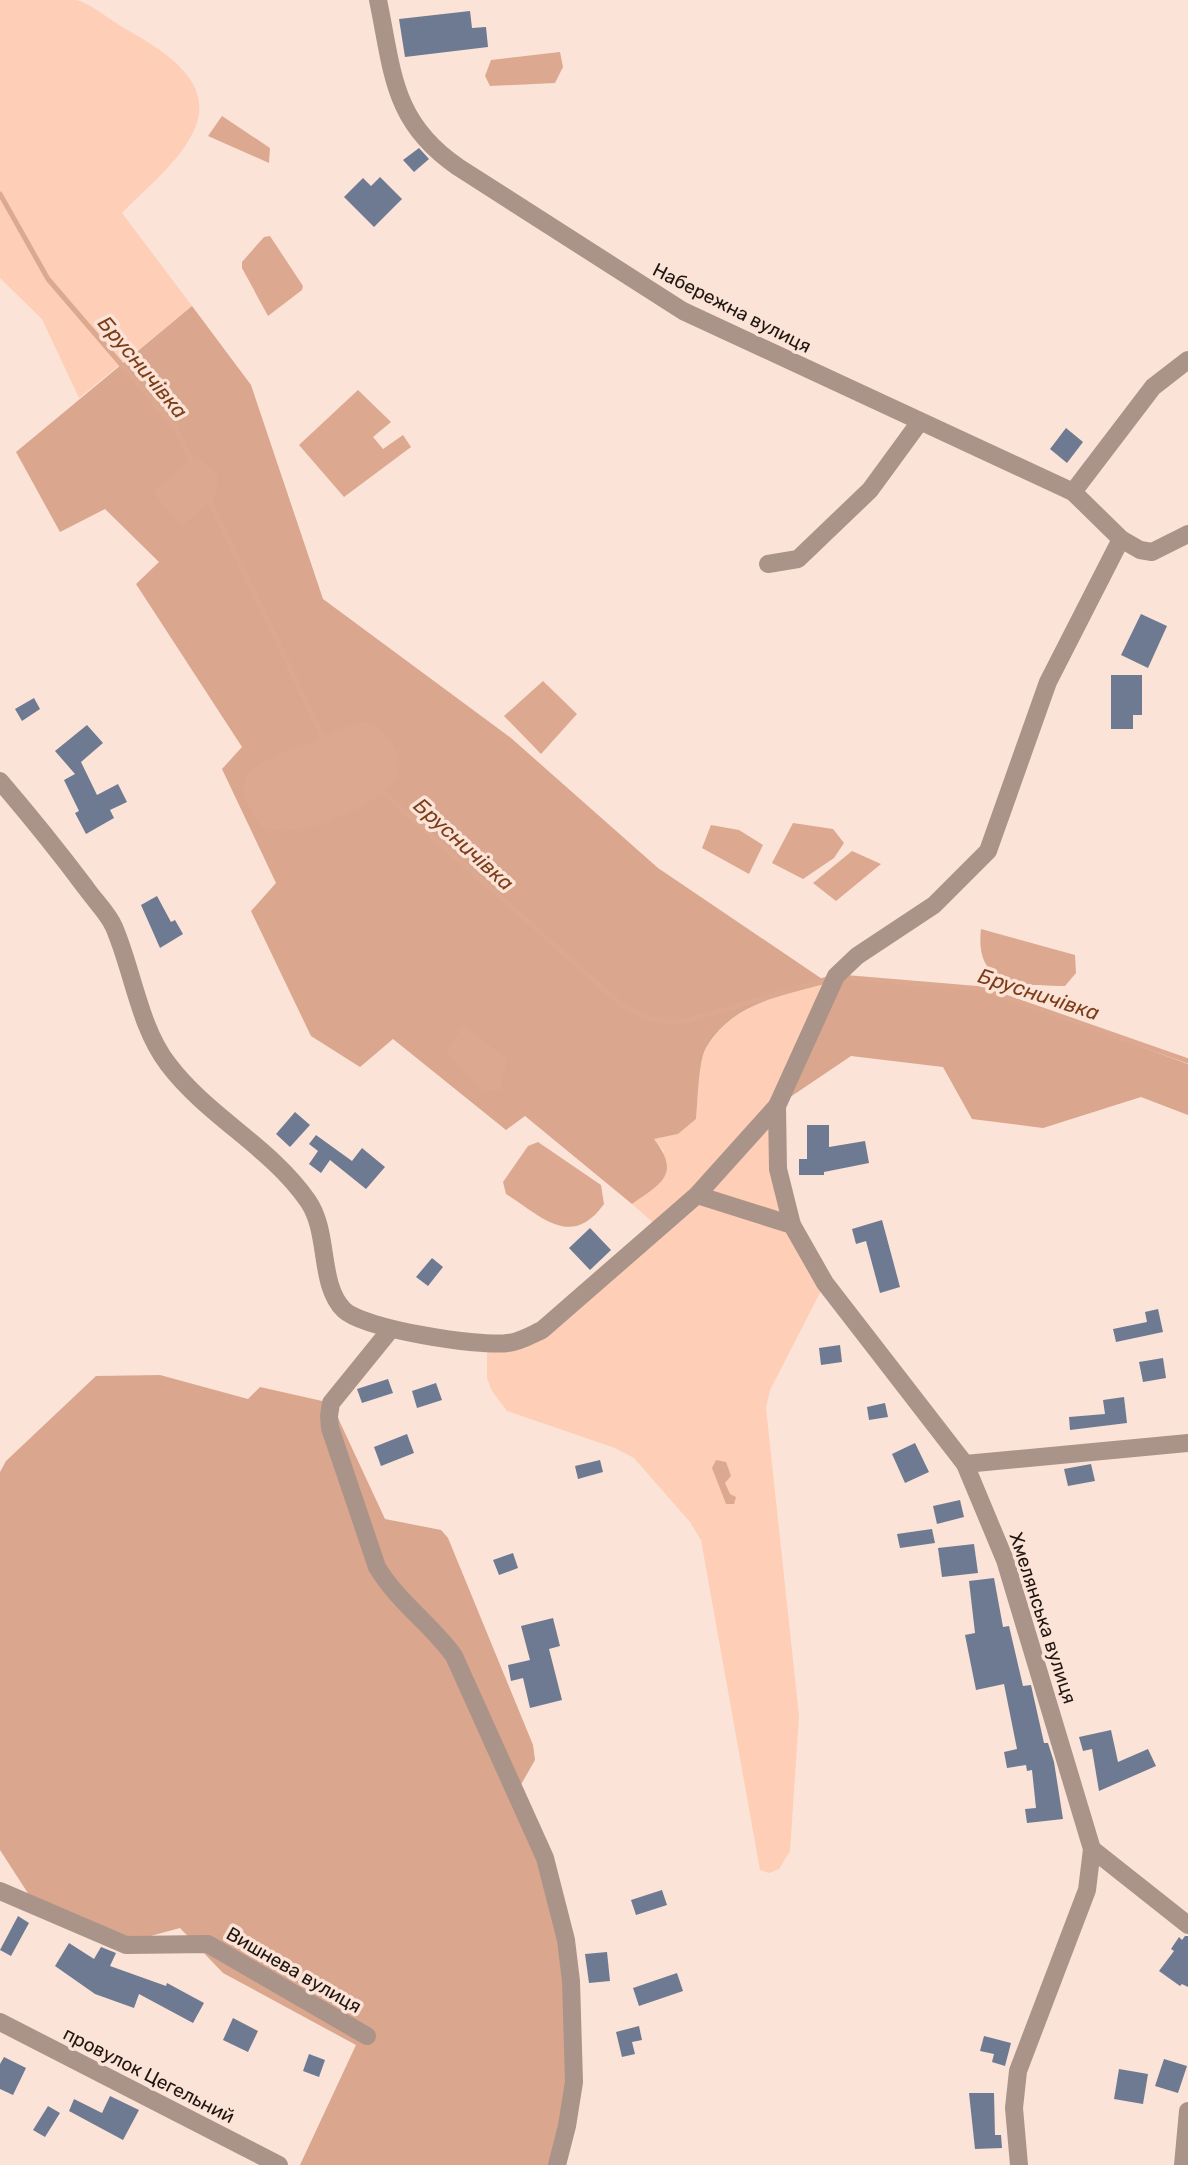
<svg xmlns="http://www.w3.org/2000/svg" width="1188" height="2165" font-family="Rubik,sans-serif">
  <rect width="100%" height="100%" fill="#fbe3d7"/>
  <g fill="#feceb6">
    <path d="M0,0C24,0 51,0 75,0C88,2 105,16 116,23C152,45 217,76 195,128C181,161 146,188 122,213L192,306L79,398L42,319L0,278Z"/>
    <path d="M828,983L777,1106L778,1169L825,1283L770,1390L766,1408L799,1716L790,1851L779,1869L769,1873L760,1870L701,1540L690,1522L634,1458L615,1448L507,1411L492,1391L487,1378V1345L527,1338L658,1227L632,1204L651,1191L664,1151L654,1139L678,1134L696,1119C698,1102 698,1062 706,1049C732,1003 781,996 828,983Z"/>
  </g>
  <g fill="#daa68d">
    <path d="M192,306L251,385L323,599L511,738L658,868L828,983C781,996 732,1003 706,1048C698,1062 698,1102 696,1119L678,1134L654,1139C681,1174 662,1183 632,1204L525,1116L506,1130L393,1039L360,1067L311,1036L251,911L276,883L222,769L242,747L136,584L159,562L105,509L60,532L16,452Z"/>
    <polygon points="836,976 983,989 1188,1064 1188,1115 1141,1097 1043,1128 972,1119 943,1067 851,1056 777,1106"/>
    <polygon points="160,1375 248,1399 260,1387 331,1403 385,1519 441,1530 448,1538 533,1745 535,1760 515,1795 558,1902 574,2060 557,2165 300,2165 356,2045 223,1973 180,1928 132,1941 33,1901 0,1850 0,1472 6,1461 96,1376"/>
  </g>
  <g fill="#dca990">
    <polygon points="560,52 563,67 555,83 490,86 485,76 491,60"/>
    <polygon points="222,116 270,148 269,163 208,136"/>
    <polygon points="270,236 303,286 302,290 268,316 242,268 242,262 264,237"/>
    <polygon points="358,390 391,422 373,437 383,449 403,435 411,447 344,497 299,445"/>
    <polygon points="196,456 218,475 216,496 181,527 153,492"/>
    <polygon points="543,681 577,714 541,754 504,716"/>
    <path d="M362,722C378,723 383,730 391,742C399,754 404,770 394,782C374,807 291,844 262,827C221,775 254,763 301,746C321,738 341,728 362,722Z"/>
    <polygon points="793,823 833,829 844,843 834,858 803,879 772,863"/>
    <polygon points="711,825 739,830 763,845 749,874 702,848"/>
    <polygon points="852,851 881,864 836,901 813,883"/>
    <path d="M981,929L1075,955L1076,973L1065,986C1022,985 974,988 981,929Z"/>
    <polygon points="464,1024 507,1060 500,1090 482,1091 446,1052"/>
    <path d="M538,1142L601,1185L604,1204C571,1250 541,1216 506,1194L503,1182L528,1146Z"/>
    <polygon points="716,1460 726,1462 731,1476 725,1483 730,1494 736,1497 734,1504 726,1504 712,1468"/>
  </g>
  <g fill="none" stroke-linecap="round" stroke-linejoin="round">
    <g stroke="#dca990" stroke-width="5">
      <polyline points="0,194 48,279 175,427 194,467"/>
      <polyline points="207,495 325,741"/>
      <path d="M377,787L623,1006C643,1017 658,1023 682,1022L831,978"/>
      <polyline points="840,977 983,989 1188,1061"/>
    </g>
  </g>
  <g fill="#6e7a91">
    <polygon points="470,11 472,28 486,27 488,47 405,57 399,19"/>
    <polygon points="419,148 429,159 414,172 403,160"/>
    <polygon points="380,177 402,199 374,227 344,197 363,178 371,186"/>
    <polygon points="1066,428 1083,442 1067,463 1050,449"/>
    <polygon points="1141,614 1167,626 1148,668 1121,655"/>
    <polygon points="1111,675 1142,675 1142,715 1133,715 1133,729 1111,729"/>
    <polygon points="34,698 40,709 22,721 15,709"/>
    <polygon points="87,725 103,743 81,762 97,795 118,784 127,802 110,810 114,818 86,834 75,813 79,811 64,780 75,774 55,751"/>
    <polygon points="157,896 171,922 175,920 183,934 160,948 141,905"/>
    <polygon points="295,1112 310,1125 290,1147 276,1134"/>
    <polygon points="807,1125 829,1125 829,1147 865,1141 869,1163 824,1172 824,1175 799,1175 799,1159 807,1159"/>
    <polygon points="316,1135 352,1161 362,1148 385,1167 366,1189 330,1160 321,1173 309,1164 318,1151 309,1144"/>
    <polygon points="882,1220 900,1287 880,1293 866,1241 856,1244 852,1229"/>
    <polygon points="590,1228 611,1250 590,1270 569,1248"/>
    <polygon points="432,1258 443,1267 428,1286 416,1277"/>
    <polygon points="1158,1309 1163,1332 1116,1342 1113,1329 1147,1322 1145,1312"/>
    <polygon points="840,1345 842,1362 821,1365 819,1348"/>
    <polygon points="1163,1358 1166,1378 1143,1382 1139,1362"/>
    <polygon points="388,1379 393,1393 362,1403 357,1389"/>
    <polygon points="436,1383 442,1400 417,1408 412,1391"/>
    <polygon points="1124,1397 1127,1423 1070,1430 1069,1417 1105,1414 1103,1400"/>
    <polygon points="885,1403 888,1417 869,1420 867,1407"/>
    <polygon points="407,1434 414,1453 381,1466 374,1447"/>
    <polygon points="915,1443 929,1472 905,1483 892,1454"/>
    <polygon points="600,1460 603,1472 578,1479 575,1466"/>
    <polygon points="1091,1464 1095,1481 1068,1486 1064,1469"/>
    <polygon points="960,1500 964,1517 937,1524 933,1506"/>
    <polygon points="932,1529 935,1543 900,1548 897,1534"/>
    <polygon points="974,1544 978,1573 942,1577 938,1548"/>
    <polygon points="513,1553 518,1568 499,1575 493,1560"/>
    <polygon points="994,1578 1003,1627 1009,1626 1023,1686 1031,1685 1044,1743 1048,1743 1054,1762 1063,1819 1027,1823 1025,1809 1036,1808 1032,1770 1027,1771 1026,1765 1007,1768 1004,1752 1017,1749 1004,1684 976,1690 965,1635 975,1633 969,1581"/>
    <polygon points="553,1618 560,1646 549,1649 562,1700 530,1708 523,1678 511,1681 508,1665 530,1660 521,1626"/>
    <polygon points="1111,1730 1118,1762 1148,1749 1156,1766 1099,1791 1092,1749 1083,1751 1079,1737"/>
    <polygon points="662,1890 667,1905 636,1915 631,1900"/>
    <polygon points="18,1916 29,1923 11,1956 0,1950"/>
    <polygon points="1185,1936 1188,1936 1188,1987 1182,1984 1180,1986 1159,1971 1174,1951 1171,1949 1179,1937 1182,1940"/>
    <polygon points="69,1943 94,1959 101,1947 116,1953 110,1966 166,1986 167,1983 204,2003 193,2023 139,1994 134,2008 95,1994 55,1966"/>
    <polygon points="607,1952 610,1981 589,1983 585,1954"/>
    <polygon points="677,1973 683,1991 639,2006 633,1988"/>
    <polygon points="233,2018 258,2031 248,2052 223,2040"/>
    <polygon points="639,2026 642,2040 632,2042 635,2054 622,2057 616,2032"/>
    <polygon points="984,2036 1011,2043 1005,2066 992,2062 994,2054 980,2051"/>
    <polygon points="309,2054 325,2060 319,2077 303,2071"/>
    <polygon points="4,2057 26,2068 13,2095 0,2089 0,2064"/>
    <polygon points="1164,2059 1187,2066 1178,2093 1155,2086"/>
    <polygon points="1119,2069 1148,2074 1143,2104 1114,2099"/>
    <polygon points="969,2093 994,2093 995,2135 1001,2135 1002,2148 975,2149"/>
    <polygon points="110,2096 139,2110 123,2140 69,2111 74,2099 102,2113"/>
    <polygon points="48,2106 60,2113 45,2137 33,2130"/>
  </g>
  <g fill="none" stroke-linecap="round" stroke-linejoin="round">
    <g stroke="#aa9489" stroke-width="18">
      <path d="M378,0C393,72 392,122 458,167L683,311L1073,492L1121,539L1140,550L1152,552L1188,534"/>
      <polyline points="1073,492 1153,387 1188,360"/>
      <polyline points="768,564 798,559 870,490 919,423"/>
      <path d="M0,781C30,816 59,852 86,888C95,901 108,913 114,927C133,971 139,1026 168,1064C208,1117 271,1147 308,1201C330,1233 318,1284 344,1310C364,1329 479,1347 508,1343C520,1342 531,1335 542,1330L697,1195L777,1106"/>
      <polyline points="697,1195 792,1225 825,1283 965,1464 1005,1560 1092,1849 1087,1890 1018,2071 1014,2108 1019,2165"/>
      <polyline points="792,1225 778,1169 777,1106 836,976 857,956 934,905 988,851 1048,682 1121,539"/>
      <path d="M391,1329L331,1403L329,1416L330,1428L377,1567C397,1601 431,1624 454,1656L545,1858L566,1940L571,1981L574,2082L567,2126L557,2165"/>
      <polyline points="965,1464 1188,1443"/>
      <polyline points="1092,1849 1188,1925"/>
      <polyline points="0,1891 126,1945 208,1944 367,2036"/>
      <polyline points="0,2022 279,2165"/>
      <polyline points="1183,2165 1188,2111"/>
    </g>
  </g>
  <g text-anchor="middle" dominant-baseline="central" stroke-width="7" stroke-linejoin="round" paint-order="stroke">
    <g font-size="19" fill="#201611" stroke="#fbe3d7">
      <text transform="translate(732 308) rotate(27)">Набережна вулиця</text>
      <text transform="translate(1043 1618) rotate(72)">Хмелянська вулиця</text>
      <text transform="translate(294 1970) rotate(30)">Вишнева вулиця</text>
      <text transform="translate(149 2075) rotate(27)">провулок Цегельний</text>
    </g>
    <g font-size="21" font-style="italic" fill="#7c3d18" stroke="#fbe3d7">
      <text transform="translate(143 367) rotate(50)">Брусничівка</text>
      <text transform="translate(464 844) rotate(42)">Брусничівка</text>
      <text transform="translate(1039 994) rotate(18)">Брусничівка</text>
    </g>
  </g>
</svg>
